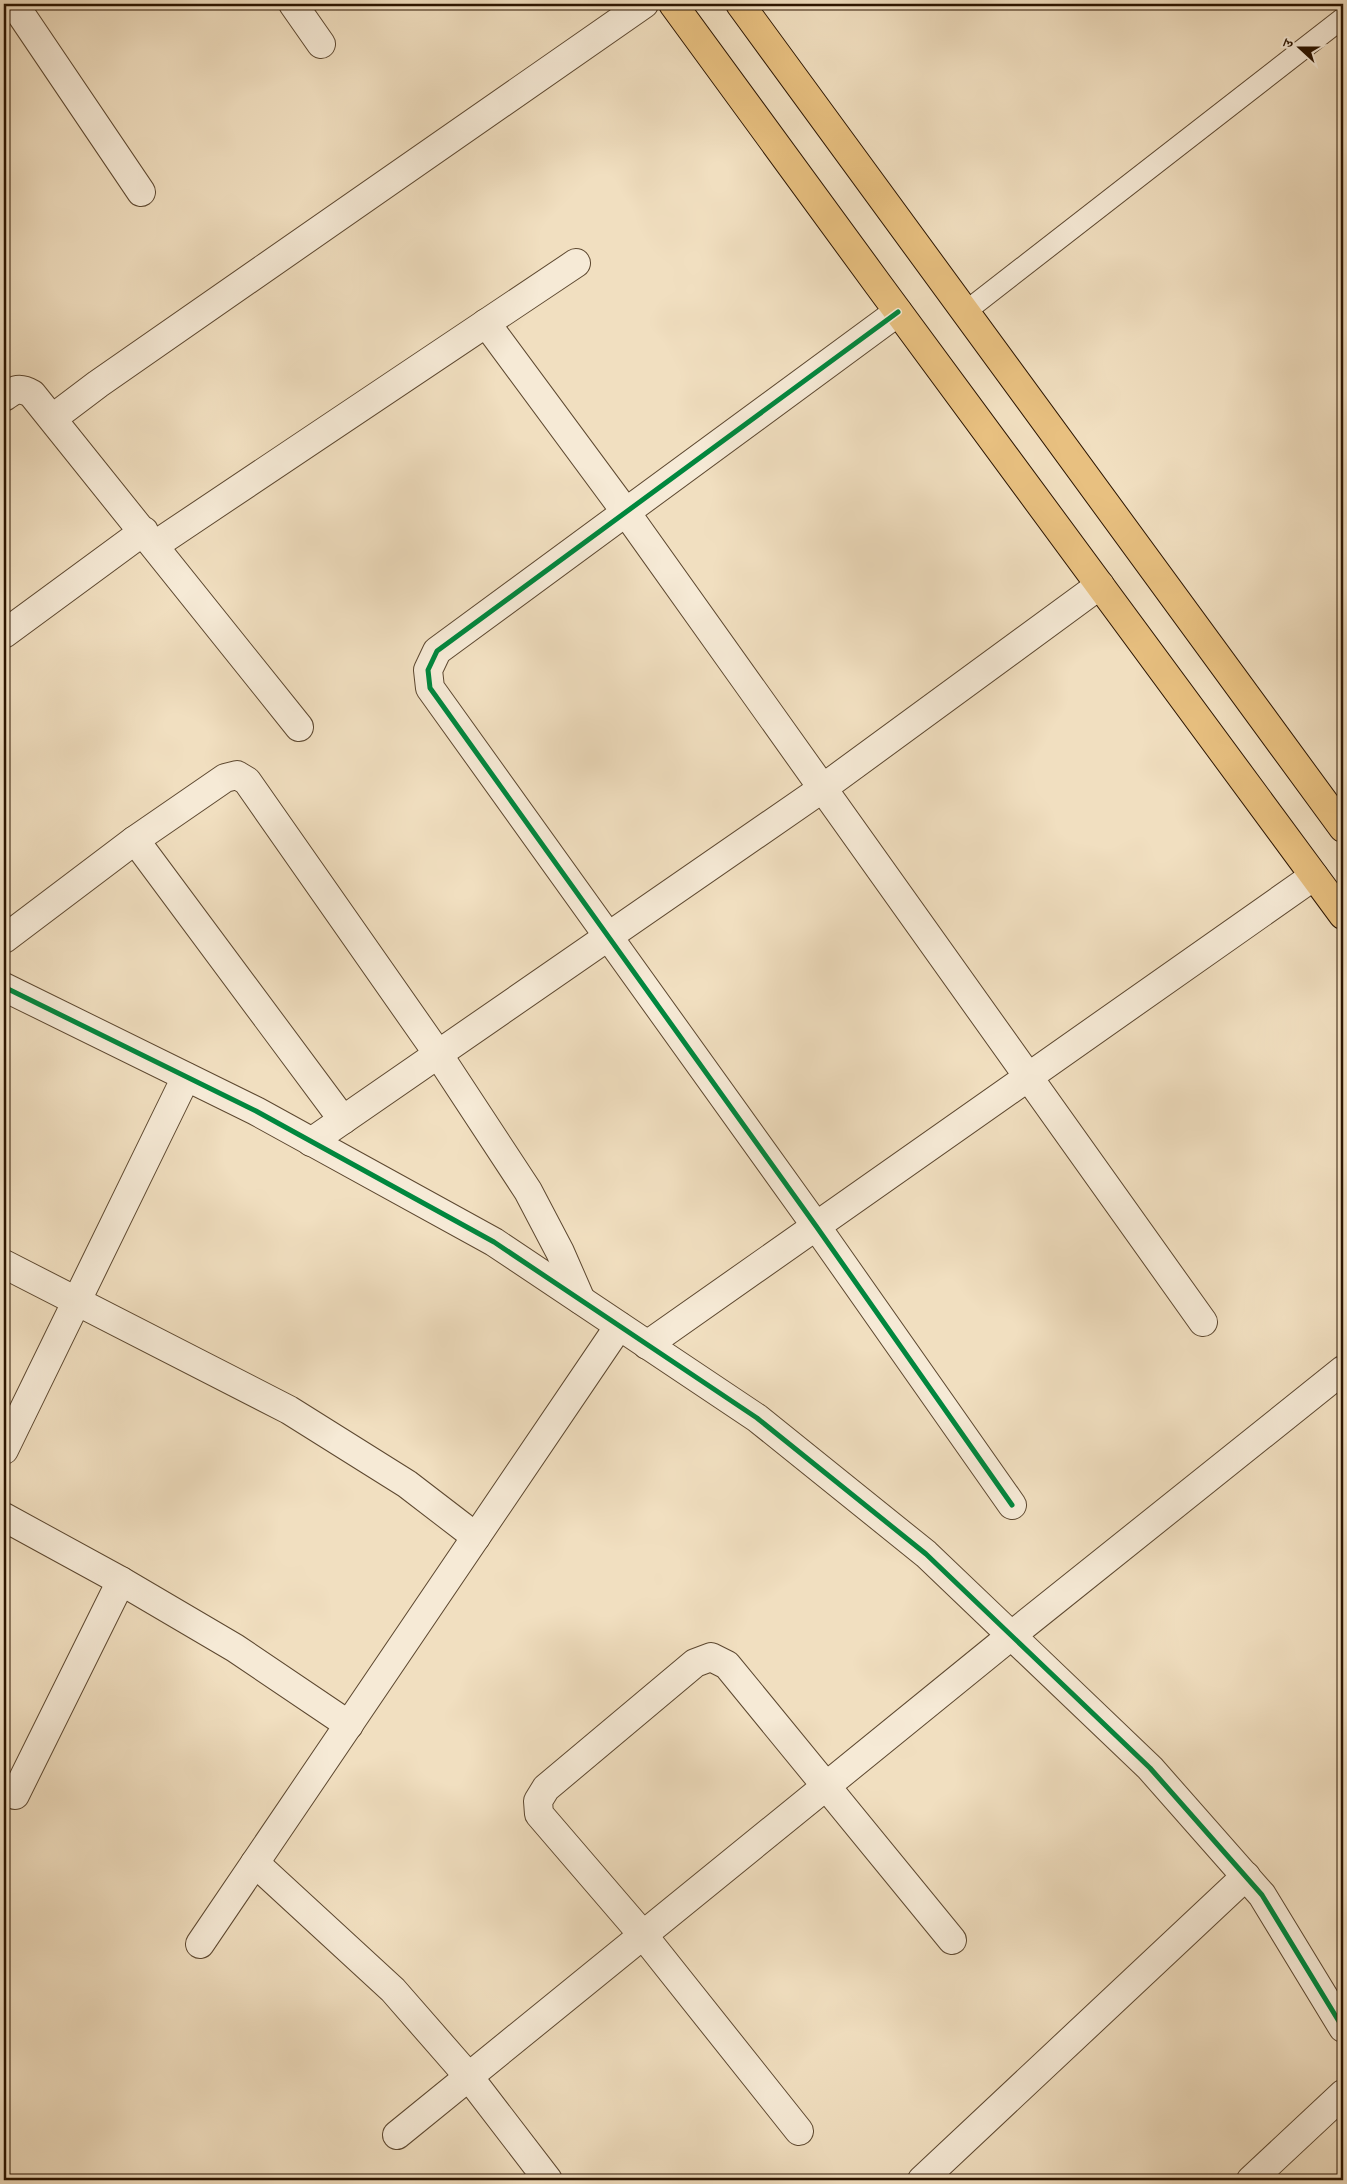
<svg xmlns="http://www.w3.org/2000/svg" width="1347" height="2184" font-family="'IM FELL Double Pica','Noto Serif Devanagari',serif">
  <rect width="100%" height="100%" fill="#f1dfc0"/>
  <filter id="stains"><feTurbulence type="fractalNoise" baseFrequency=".004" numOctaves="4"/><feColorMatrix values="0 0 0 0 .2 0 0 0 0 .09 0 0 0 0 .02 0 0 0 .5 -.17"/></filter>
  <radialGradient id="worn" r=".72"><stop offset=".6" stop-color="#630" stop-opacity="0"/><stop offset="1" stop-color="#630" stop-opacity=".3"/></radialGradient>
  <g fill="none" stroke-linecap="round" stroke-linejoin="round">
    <g stroke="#5d4830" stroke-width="22">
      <polyline id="service" points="965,312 1343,18"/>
    </g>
    <g stroke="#5d4830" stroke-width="30">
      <g id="minor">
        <polyline points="14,4 141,192"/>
        <polyline points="293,4 321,44"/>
        <polyline points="898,312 437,651 428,670 430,688 816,1226 1012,1505"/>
        <polyline points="486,323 625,511 1203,1322"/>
        <path d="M4,397C15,389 20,387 32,394L299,727"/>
        <polyline points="53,418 98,384 644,4"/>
        <polyline points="155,545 576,263"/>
        <polyline points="4,634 144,531"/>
        <polyline points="135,840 343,1120"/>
        <polyline points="4,939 135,840 225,778 237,775 247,781 438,1054 528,1191 560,1252 581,1300"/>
        <polyline points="311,1142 823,788 1100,585"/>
        <polyline points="4,1264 289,1410 407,1484 476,1537"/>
        <polyline points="647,1345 1314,876"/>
        <polyline points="4,1450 186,1077"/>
        <polyline points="4,1517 121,1581 235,1648 349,1725"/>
        <polyline points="15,1795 121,1581"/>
        <polyline points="255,1863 393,1990 469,2077 548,2180"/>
        <polyline points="200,1944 619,1326"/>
        <polyline points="799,2131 643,1935 539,1814 538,1801 546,1788 695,1663 711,1657 727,1665 952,1940"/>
        <polyline points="397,2135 1012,1635 1343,1370"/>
        <polyline points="922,2180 1246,1876"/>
        <polyline points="1251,2180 1343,2094"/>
      </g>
    </g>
    <g stroke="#5d4830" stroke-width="30">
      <polyline id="tertiary" points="4,987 256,1111 494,1242 757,1418 926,1554 1150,1768 1262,1895 1343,2028"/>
    </g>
    <g stroke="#2c1500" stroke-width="30">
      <g id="primary">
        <polyline points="673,4 877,283 1343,915"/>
        <polyline points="740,4 1343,828"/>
      </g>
    </g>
    <use href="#service" stroke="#f6ead6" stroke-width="20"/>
    <use href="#minor" stroke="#f6ead6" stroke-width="28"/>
    <use href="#tertiary" stroke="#f6ead6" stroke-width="28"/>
    <use href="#primary" stroke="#e8c080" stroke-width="28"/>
    <g stroke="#f6ead6" stroke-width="8">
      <g id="cycleway">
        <polyline points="898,312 437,651 428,670 430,688 816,1226 1012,1505"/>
        <polyline points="4,987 256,1111 494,1242 757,1418 926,1554 1150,1768 1262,1895 1343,2028"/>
      </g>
    </g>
    <use href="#cycleway" stroke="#00873e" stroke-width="5"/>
  </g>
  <rect width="1347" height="2184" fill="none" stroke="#f1dfc0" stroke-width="20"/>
  <rect x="5" y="5" width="1337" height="2174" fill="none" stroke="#2c1500" stroke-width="2.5"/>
  <rect x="10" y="10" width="1327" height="2164" fill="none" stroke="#2c1500"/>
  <g transform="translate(1300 48) rotate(291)" stroke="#f6ead6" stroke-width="4" paint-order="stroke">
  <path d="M0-4L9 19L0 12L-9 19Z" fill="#2c1500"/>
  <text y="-8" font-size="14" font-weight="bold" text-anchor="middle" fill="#2c1500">उ</text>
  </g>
  <rect width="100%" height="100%" filter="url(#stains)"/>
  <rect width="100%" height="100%" fill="url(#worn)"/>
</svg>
